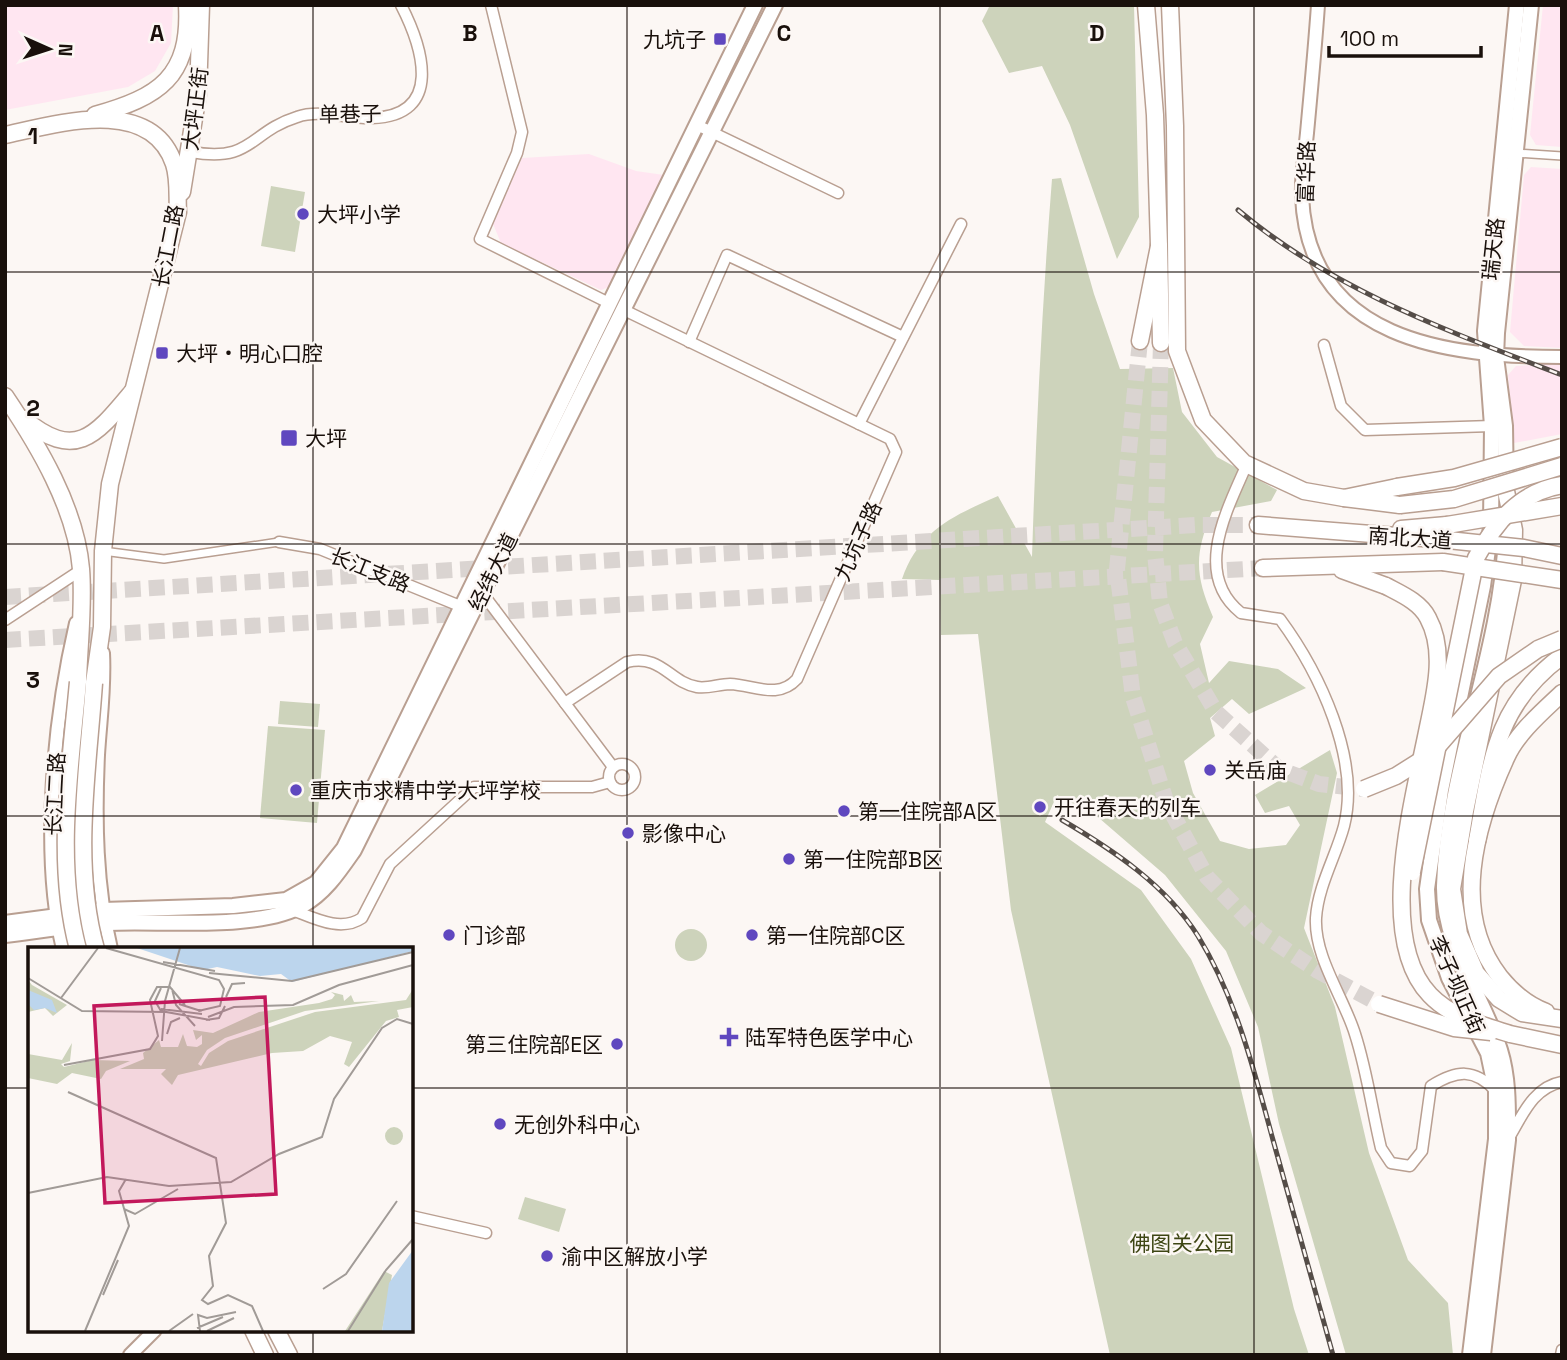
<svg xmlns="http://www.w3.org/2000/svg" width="1567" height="1360" font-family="'Space Grotesk','Noto Sans SC',sans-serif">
  <rect width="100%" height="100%" fill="#fcf7f4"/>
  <g fill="#ffe6f1">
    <polygon points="5,5 173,5 171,43 155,71 128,87 5,110"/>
    <polygon points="1543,5 1562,5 1562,147 1536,145 1530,135"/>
    <polygon points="589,154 636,171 664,175 609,287 601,290 501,243 493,224 522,158"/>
    <polygon points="1531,167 1562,169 1562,348 1524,346 1510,332 1524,175"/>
    <polygon points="1562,363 1562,434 1514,443 1508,375 1516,366"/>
  </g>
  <g fill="#cdd3bb">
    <polygon points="990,5 1134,5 1139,217 1117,259 1070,125 1042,66 1009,73 982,21"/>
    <path d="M1061,178L1094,294L1120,369L1173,368L1182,412L1217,457L1277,490L1271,501L1212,512C1194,555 1195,575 1213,617L1200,644L1209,683L1229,661L1278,669L1306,688L1249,714L1232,699L1210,718L1215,736L1184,761L1193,793L1220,841L1249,849L1286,845L1300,825L1289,806L1265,813L1255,795L1330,750L1337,773L1304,928L1335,1007L1369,1153L1408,1260L1448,1303L1453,1355H1346L1279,1124L1258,1027L1226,951L1165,875L1099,818L1057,795L1045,822L1141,890L1191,959L1231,1048L1294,1309L1309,1355H1110L1011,910L978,634L941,635L940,580L902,579C919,530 953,516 998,496L1032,557C1036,431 1042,305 1052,179Z"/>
    <polygon points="271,186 305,192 295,252 261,246"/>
    <polygon points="280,701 320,704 318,727 278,724"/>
    <polygon points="268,726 325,730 317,823 260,818"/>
    <circle cx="691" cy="945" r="16"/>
    <polygon points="525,1197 566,1209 559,1232 518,1219"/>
  </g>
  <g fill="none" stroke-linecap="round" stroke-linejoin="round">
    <polyline stroke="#dad4d1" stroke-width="16" stroke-dasharray="16 8" stroke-linecap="butt" points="1140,341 1117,569 1133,697 1167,804 1207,877 1261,933 1318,971 1379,1004"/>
    <g stroke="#dad4d1" stroke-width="16" stroke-dasharray="16 8" stroke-linecap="butt">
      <polyline points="1161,343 1155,553 1160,603 1175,643 1216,712 1279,769 1319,784 1364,789"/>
      <polyline points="5,597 1196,525 1258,525"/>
      <polyline points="5,640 1263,568"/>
    </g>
    <g stroke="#b99f91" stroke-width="10">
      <g id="pedestrian">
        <polyline points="1516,153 1562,156"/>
        <polyline points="103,551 164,559 279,542"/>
      </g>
    </g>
    <g stroke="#b99f91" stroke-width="13">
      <g id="minor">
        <polyline points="491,5 522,132 517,153 480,239 609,303"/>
        <polyline points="697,125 838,193"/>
        <path d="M191,152C253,163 249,132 297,117C320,109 348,119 372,118C444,116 423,48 401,5"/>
        <polyline points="689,342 727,255 903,337"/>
        <polyline points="1324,345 1341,406 1365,430 1492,426"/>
        <polyline points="859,424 961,224"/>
        <path d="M1247,464C1227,510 1192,574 1241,613L1280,619C1319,672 1361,759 1344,826C1336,856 1318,886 1316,918C1314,957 1344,998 1355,1034C1367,1071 1372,1110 1381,1148L1391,1163L1410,1166L1422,1151L1431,1086C1457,1070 1474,1068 1496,1091"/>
        <polyline points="279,542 320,549 460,606"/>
        <polyline points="483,594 613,767"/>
        <polyline points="5,620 81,570"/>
        <path d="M565,703L627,662C662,654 669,682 697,687C708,689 719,684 730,684C754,685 778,700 797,679L896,452L890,439L624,310"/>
        <circle cx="622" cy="777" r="13"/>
        <path d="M290,909C312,917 340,933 362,918L390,864L474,787H592L610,782"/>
        <path d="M1510,1136C1523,1114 1534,1087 1562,1082"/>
        <polyline points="411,1216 486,1233"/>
        <polyline points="1561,1355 1562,1350"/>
      </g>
    </g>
    <g stroke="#b99f91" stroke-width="16">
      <g id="tertiary">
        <path d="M1318,5C1315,48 1311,90 1307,133C1305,153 1301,176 1302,196C1308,341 1448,357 1562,357"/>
        <path d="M103,653C105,688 100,721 98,755C95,820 96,886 111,949"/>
        <path d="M63,949C40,853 54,718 76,623"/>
        <polyline points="130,1355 155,1330"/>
      </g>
    </g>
    <g stroke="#b99f91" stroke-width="18">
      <g id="secondary">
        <polyline points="1506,492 1505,426 1496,357 1497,333 1531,5"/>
        <polyline points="5,923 103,910 233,906 286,900 316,883 344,848 755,5"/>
        <path d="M5,935C39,931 73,925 107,923C159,920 259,931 303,905C325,893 340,870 354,850L775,5"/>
        <polyline points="1470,1355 1496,1139 1496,1091 1488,1053 1449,978 1429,920 1427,889 1441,790 1483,586 1491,527 1492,426 1485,331 1517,5"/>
        <path d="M1483,1355L1508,1140C1508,1110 1509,1079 1500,1050C1483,996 1443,946 1444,886C1447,770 1501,653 1506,536"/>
      </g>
    </g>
    <g stroke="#b99f91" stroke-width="19">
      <g id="primary">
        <polyline points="1170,5 1175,126 1177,351 1203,420 1244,463 1304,491 1344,498 1397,487"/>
        <path d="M95,115C159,97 191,77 187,5"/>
        <path d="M5,135C56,124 151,95 174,164C179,179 177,196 178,212L110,484L103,551L102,627L94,683"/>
        <polyline points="182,192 198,94 201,5"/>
        <polyline points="1140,341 1159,246 1155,115 1146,5"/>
        <path d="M5,396C38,445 76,508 81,569C84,606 79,645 78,682"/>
        <path d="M24,419C76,462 96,435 132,392"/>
        <polyline points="1506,491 1514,530 1513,580 1465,811 1452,889 1459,934 1476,973 1499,999 1522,1013 1562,1019"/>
        <path d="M1546,1012C1527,1005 1513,993 1500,977C1450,913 1475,826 1506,758C1517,733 1542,712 1562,693"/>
        <polyline points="1510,1034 1562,1045"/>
        <polyline points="253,1330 265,1355"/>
        <polyline points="276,1330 289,1355"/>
      </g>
    </g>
    <g stroke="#b99f91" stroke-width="19">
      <g id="trunk">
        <polyline points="1159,246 1161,343"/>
        <polyline points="1344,498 1400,505"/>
        <polyline points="1258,525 1448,540"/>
        <polyline points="1401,529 1447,525"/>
        <polyline points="1263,568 1443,562"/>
        <polyline points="1342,570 1386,586"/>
        <path d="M1477,841C1491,764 1494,706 1562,656"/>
      </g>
    </g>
    <use href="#pedestrian" stroke="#fff" stroke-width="7"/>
    <use href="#minor" stroke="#fff" stroke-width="10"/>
    <use href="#tertiary" stroke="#fff" stroke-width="12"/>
    <use href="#secondary" stroke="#fff" stroke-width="14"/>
    <use href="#primary" stroke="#fff" stroke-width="16"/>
    <use href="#trunk" stroke="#fff" stroke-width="16"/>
    <g stroke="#554d48" stroke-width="5">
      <g id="rail">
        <path d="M1238,210C1333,290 1448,331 1562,375"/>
        <path d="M1062,820C1113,850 1166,885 1198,936C1236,998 1254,1070 1273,1140C1293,1211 1313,1283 1333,1355"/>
      </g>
    </g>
    <use href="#rail" stroke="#fcf7f4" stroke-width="2.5" stroke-dasharray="8" stroke-linecap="butt"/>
    <g stroke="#b99f91" stroke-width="19" stroke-linecap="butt">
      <g id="primary-bridge">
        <polyline points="1397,487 1454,478 1562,447"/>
        <path d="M78,682C70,770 55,862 78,949"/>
        <path d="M94,683C88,770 72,864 96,949"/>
        <polyline points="1379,1004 1454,1028 1491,1032"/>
      </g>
    </g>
    <g stroke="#b99f91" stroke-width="19" stroke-linecap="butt">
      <g id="trunk-bridge">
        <polyline points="1400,505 1454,499 1562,466"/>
        <polyline points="1447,525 1562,506"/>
        <polyline points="1448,540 1524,548 1562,556"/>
        <polyline points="1443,562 1562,580"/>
        <path d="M1386,586C1401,594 1420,602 1428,618C1446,651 1435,693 1428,727C1414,798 1375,938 1430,995C1451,1017 1482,1025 1510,1034"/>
        <polyline points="1364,789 1396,776 1431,754 1499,676 1538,649 1562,639"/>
        <path d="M1412,872L1476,558C1495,523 1519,492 1562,485"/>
      </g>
    </g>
    <use href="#primary-bridge" stroke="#fff" stroke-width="16"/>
    <use href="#trunk-bridge" stroke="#fff" stroke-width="16"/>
  </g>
  <path fill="none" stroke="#19100b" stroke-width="2" stroke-opacity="0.55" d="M313,5V949M627,5V1355M940,5V1355M1254,5V1355M5,272H1562M5,544H1562M5,816H1562M5,1088H30M411,1088H1562M313,1330V1355"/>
  <g fill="#5f47bf" stroke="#fcf7f4" stroke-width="2.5">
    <rect x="713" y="32" width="14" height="14" rx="3.5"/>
    <circle cx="303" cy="214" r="7"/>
    <rect x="155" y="346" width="14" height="14" rx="3.5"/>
    <rect x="280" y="429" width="18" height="18" rx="3.5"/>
    <circle cx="1210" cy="770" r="7"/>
    <circle cx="296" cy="790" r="7"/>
    <circle cx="1040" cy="807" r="7"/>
    <circle cx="844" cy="811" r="7"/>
    <circle cx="628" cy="833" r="7"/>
    <circle cx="789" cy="859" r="7"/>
    <circle cx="449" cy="935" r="7"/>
    <circle cx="752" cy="935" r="7"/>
    <path d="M725.5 1026.5h7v7h7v7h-7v7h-7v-7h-7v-7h7z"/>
    <circle cx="617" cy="1044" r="7"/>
    <circle cx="500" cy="1124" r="7"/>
    <circle cx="547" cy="1256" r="7"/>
  </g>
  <g text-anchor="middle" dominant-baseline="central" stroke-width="5" stroke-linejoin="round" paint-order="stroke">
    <g font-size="21" fill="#19100b" stroke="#fcf7f4" text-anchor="start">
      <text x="706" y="39" text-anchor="end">九坑子</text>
      <text x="317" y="214">大坪小学</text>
      <text x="176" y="353">大坪‧明心口腔</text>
      <text x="305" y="438">大坪</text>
      <text x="1224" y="770">关岳庙</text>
      <text x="310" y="790">重庆市求精中学大坪学校</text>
      <text x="1054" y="807">开往春天的列车</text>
      <text x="858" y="811">第一住院部A区</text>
      <text x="642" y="833">影像中心</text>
      <text x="803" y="859">第一住院部B区</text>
      <text x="463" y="935">门诊部</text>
      <text x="766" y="935">第一住院部C区</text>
      <text x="745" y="1037">陆军特色医学中心</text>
      <text x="603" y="1044" text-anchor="end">第三住院部E区</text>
      <text x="514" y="1124">无创外科中心</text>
      <text x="561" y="1256">渝中区解放小学</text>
    </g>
    <g font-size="21" fill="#19100b" stroke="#fcf7f4">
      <text transform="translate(195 109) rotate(-83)">大坪正街</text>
      <text transform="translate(350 114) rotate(-1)">单巷子</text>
      <text transform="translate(1306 172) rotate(-88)">富华路</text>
      <text transform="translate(168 246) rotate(-79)">长江二路</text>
      <text transform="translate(1493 249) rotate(-84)">瑞天路</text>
      <text transform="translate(1410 538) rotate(4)">南北大道</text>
      <text transform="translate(858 541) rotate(-66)">九坑子路</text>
      <text transform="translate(370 570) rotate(22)">长江支路</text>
      <text transform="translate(493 572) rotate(-64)">经纬大道</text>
      <text transform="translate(55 794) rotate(-87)">长江二路</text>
      <text transform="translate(1457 985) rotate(66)">李子坝正街</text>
    </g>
    <g font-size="21" fill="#3d4513" stroke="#fcf7f4">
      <text x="1182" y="1243">佛图关公园</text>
    </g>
  </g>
  <g transform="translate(28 947)">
    <rect width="385" height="385" fill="#fcf7f4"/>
    <path d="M0,33L4,38L39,58L25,69L17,61L0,65ZM385,42V60L369,63L371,70L358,74L321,120L316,117L324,95L302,89L275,104L244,106L150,128L144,138L133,127L138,122H92L116,112L115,106L131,93L133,100H150L155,87L159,99L169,100L174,97V88L168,93L165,83L185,86L231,65L291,56L304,52L307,48L303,45L315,48L316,54L323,48L326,55L351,54L277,64L197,91L179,103L170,117L173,119L181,106L200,94L287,65L378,53ZM44,96L42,114L33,117L36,120L65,113L102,114L78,124L73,132L44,126L29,137L0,131V107L34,113ZM357 189a9 9 0 1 1 18 0a9 9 0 1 1-18 0ZM356,324L364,328L354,384H317Z" fill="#cdd3bb"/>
    <path d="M109,1H385V4L264,35L253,27L232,29L189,20L175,23ZM0,43L24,53L29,66L17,61L6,63L0,57ZM385,303V384H354L361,336Z" fill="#bcd5ed"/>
    <path fill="none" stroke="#a19b97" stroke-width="2" d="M78,1L191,33L196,42L192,59L170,64M135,15L187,24M181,26L264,34L385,5M0,31L54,64L138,65M133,41L127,54L133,64L182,73M144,42L148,58L167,79M198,50L204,37L217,36M33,51L70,1M151,57L173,64M133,62L174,67M180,70L206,60L265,58L311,38L385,18M178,73L191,71L197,59M139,87L143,75L152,71M134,94L137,54L152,1M36,118L122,102L130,89L122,53L129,40H142L157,58M40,145L188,211L198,276L181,309L185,339L174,353L180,357L200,348L224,359L235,384M0,246L79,230L141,239L203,235L251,207L294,190L306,152L354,81L369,72L385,77M96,262L107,267L150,242M295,342L318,327L369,254M75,348L90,313M169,381L195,370M57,384L101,279L91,244L98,232M141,384L165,367M172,384L170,368L179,371L208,365M179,384L206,371M320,384L358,323L385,292"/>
    <path fill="#c2185b" fill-opacity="0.15" stroke="#c2185b" stroke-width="3.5" d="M237,50L248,247L77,256L66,59Z"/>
    <rect width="385" height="385" fill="none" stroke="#19100b" stroke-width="3.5"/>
  </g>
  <g font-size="23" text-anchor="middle" font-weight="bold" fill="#19100b" stroke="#fcf7f4" stroke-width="5" stroke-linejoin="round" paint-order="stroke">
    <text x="157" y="41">A</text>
    <text x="470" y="41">B</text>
    <text x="784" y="41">C</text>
    <text x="1097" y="41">D</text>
    <text x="33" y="144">1</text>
    <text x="33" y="416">2</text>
    <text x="33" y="688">3</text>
  </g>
  <rect width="1567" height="1360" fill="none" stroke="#19100b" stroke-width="14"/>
  <g transform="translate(49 49) rotate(93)" stroke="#fcf7f4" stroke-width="5" paint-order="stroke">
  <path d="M0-5L12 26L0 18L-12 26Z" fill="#19100b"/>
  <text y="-10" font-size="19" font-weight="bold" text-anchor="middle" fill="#19100b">N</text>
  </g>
  <path d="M1329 46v10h152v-10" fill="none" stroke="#19100b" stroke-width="3.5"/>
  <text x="1340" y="46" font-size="21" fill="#19100b" stroke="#fcf7f4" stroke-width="5" paint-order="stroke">100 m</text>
</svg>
